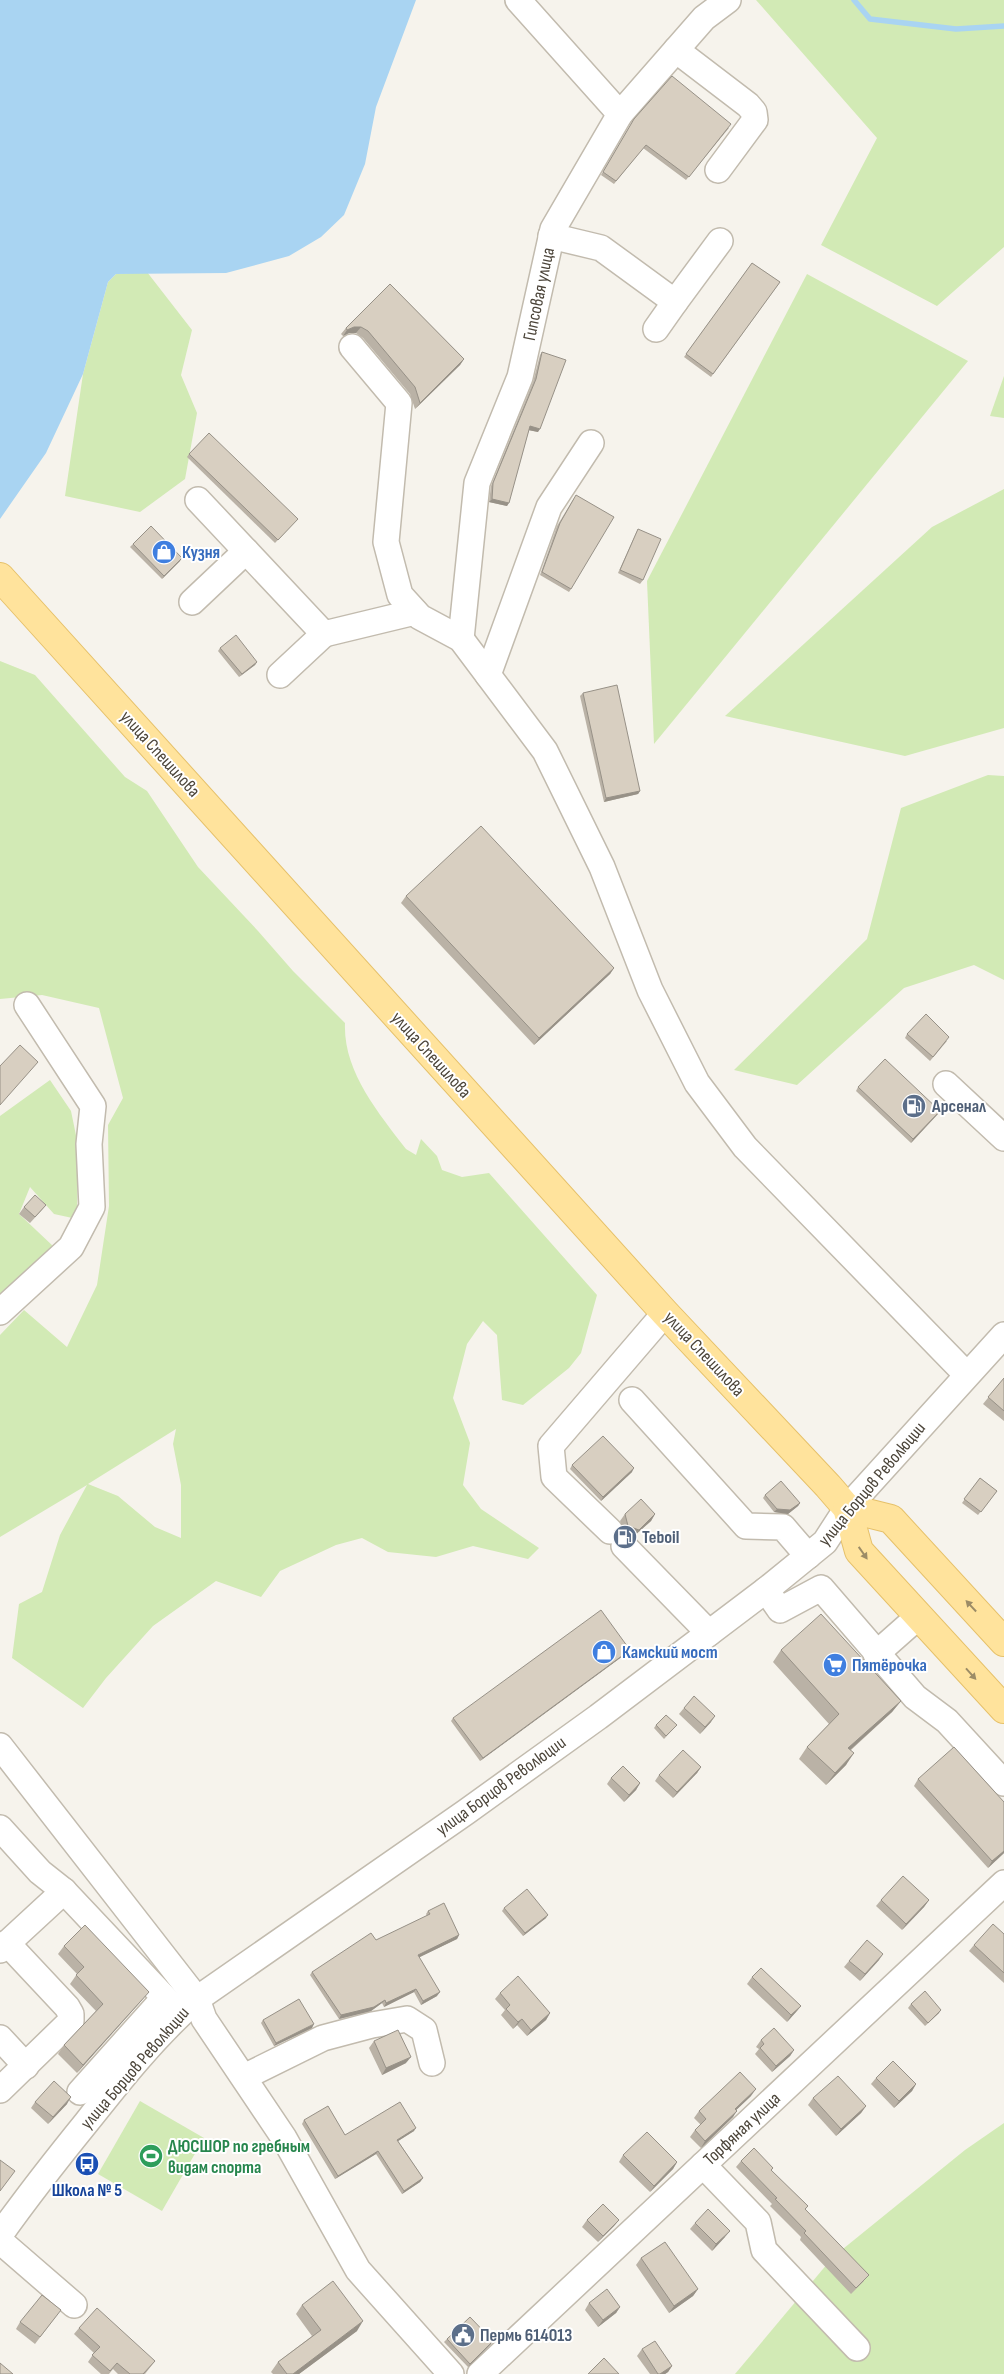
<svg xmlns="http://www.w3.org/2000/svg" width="1004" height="2374" font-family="'Sofia Sans Condensed',sans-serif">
  <rect width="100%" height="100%" fill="#f6f3ec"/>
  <g fill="#d2eab5" fill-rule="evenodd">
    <polygon points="756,0 1004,0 1004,247 937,306 821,245 877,138"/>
    <polygon points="147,272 192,330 181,375 197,413 185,479 140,512 65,496 83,374 108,282 116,274"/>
    <polygon points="807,274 968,361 654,744 647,581"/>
    <polygon points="1004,376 1004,418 990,416"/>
    <polygon points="1004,489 1004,728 905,756 725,716 932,527"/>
    <path d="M0,661L35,675L125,777L147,791L198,867L258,931L293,971L345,1023C343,1071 378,1112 406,1149L416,1155L421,1139L437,1156L442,1170L462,1177L489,1173L597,1295L581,1353L569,1368L523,1405L502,1400L497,1335L483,1321L467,1344L453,1398L470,1443L463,1485L481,1509L539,1548L528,1559L473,1546L436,1557L388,1552L362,1538L336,1545L280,1571L261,1597L216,1581L153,1626L106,1678L83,1708L12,1658L19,1604L42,1592L60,1535L87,1485L0,1537V1335L24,1310L67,1347L97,1285L109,1206L108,1125L123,1098L99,1008L42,995L0,999ZM176,1429L173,1444L181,1485V1538L155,1527L118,1496L88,1484Z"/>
    <polygon points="988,775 1004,776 1004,980 974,965 904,988 797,1085 734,1070 867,939 901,808"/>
    <polygon points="50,1080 71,1111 78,1145 77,1219 54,1214 30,1187 19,1214 54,1247 0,1301 0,1116"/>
    <polygon points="140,2101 204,2138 162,2211 98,2174"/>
    <polygon points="1004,2123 1004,2374 735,2374 833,2257 965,2150"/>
  </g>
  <polygon fill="#a9d4f2" points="0,0 416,0 376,107 365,164 344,215 321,237 289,256 226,273 116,274 108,282 83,374 46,453 0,519"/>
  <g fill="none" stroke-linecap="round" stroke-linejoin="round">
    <polyline stroke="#a9d4f2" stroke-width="5.5" points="854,0 870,19 956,29 1004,26"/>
    <g stroke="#c2bbae" stroke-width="28">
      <g id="minor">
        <polyline points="518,0 620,114"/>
        <polyline points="676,50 748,105 754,112 755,120 718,170"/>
        <polyline points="551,236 601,248 675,302 720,241"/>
        <polyline points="656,329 675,302"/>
        <polyline points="352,347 399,403 386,542 400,595 420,617 461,639 545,751 602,867 650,990 697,1083 745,1147 966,1374"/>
        <polyline points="198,500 324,634 415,612"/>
        <polyline points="192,602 246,551"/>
        <polyline points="461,639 477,483 520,377 553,229 620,114 704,18 728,0"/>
        <polyline points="280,675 324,634"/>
        <polyline points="488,675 549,507 591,443"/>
        <polyline points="946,1084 1004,1138"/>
        <polyline points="0,1312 71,1247 92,1207 89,1144 93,1106 27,1005"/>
        <polyline points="632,1400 746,1526 783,1527 808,1556"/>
        <polyline points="610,1531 554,1477 551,1446 665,1313"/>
        <polyline points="624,1546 709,1633"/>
        <polyline points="766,1590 780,1610 821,1588 915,1697 947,1721 1004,1783"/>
        <polyline points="876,1654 919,1616"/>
        <polyline points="0,1746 197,1999 204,2019 284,2138 358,2270 451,2374"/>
        <polyline points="0,1828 40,1872 64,1891 180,2014"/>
        <polyline points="0,1950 64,1891"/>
        <polyline points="0,2038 26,2066"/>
        <polyline points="244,2077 323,2038 372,2025 407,2019 424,2030 432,2063"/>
        <polyline points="0,2090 71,2021 71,2014 67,2007 7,1943"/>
        <polyline points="80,2092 164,1998"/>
        <polyline points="703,2165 758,2222 764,2250 857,2348"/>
        <path d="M0,2235C27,2197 56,2160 86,2123C120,2080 155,2036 197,1999L466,1812L598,1717L766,1590L825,1542L847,1508L1004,1335"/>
        <polyline points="0,2241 74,2305"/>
        <polyline points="480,2374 1004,1883"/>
      </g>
    </g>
    <g stroke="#e6c16a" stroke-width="30">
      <g id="major">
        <polyline points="0,577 665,1313 828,1486 847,1508 859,1551 1004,1709"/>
        <polyline points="847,1508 891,1519 1004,1642"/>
      </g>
    </g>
    <use href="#minor" stroke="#fff" stroke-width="25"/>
    <use href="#major" stroke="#ffe39c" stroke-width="28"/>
  </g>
  <g fill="#bab2a6">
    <polygon points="632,122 729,128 686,180 643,148 614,184 601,175"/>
    <polygon points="752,263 780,282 711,377 684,357"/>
    <polygon points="390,284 464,359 460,365 415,409 410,394 363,338 356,333 349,333 343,336 341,334 346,328"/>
    <polygon points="542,352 538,432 529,430 507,506 489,502 491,486 533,382 540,355"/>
    <polygon points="189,454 295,522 275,543 187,457"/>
    <polygon points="574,498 571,589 569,592 540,575 557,526"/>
    <polygon points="638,529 643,580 640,584 618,573 636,533"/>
    <polygon points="133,544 180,561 162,579 130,547"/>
    <polygon points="220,648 257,662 255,665 239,677 218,651"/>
    <polygon points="583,693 640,791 638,794 604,802 580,696"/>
    <polygon points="406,896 614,968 610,974 534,1045 401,903"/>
    <polygon points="907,1034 947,1041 930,1061 905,1038"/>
    <polygon points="858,1087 940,1111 911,1143 856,1091"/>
    <polygon points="46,1205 41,1211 30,1223 19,1214 24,1207"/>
    <polygon points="1004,1378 1004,1421 983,1404"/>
    <polygon points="572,1465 632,1472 601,1501 570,1469"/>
    <polygon points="980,1478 997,1491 978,1515 962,1503"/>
    <polygon points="765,1495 800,1503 798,1506 788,1514 774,1512 763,1498"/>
    <polygon points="625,1514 655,1514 651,1521 634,1536 624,1532 620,1521"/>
    <polygon points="630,1650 627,1653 480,1761 451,1721 453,1718"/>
    <polygon points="781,1650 901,1701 892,1712 851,1750 846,1765 826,1785 799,1759 807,1747 829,1724 773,1662"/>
    <polygon points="684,1708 711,1722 700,1734 679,1714"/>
    <polygon points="656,1725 677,1725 664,1739 654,1728"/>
    <polygon points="701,1767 697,1773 673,1798 655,1781 659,1775"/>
    <polygon points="611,1778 640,1783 636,1790 624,1802 607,1784"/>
    <polygon points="918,1779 1004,1802 1004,1853 988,1868 914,1786"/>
    <polygon points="881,1900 929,1900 924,1907 902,1930 876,1906"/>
    <polygon points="504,1908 546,1918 523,1936 502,1911"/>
    <polygon points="428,1911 459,1935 457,1939 419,1957 437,1996 421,2005 414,1992 384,2007 382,2003 371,2011 339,2019 310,1975 312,1972 427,1916 426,1914"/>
    <polygon points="1004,1934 1004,1983 969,1951 974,1945"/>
    <polygon points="64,1946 142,2000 77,2073 58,2054 64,2045 96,2011 70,1984 77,1974 58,1954"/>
    <polygon points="879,1960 860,1981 844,1967 849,1961"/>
    <polygon points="752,1977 801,2006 796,2012 787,2022 747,1984"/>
    <polygon points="500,1993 550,2013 546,2020 527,2036 517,2025 513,2029 501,2015 505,2010 495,1999"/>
    <polygon points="911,2004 939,2013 925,2026 908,2008"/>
    <polygon points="263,2020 312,2028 274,2046 261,2023"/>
    <polygon points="761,2040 794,2050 790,2056 772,2072 755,2054 759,2049 756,2047"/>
    <polygon points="374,2041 406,2063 382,2075 369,2048"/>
    <polygon points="876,2078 916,2084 912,2091 894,2108 871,2084"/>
    <polygon points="751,2096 736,2110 733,2117 701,2148 690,2137 695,2130 701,2125 694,2118 699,2111"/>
    <polygon points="813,2098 866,2106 861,2113 836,2136 808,2105"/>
    <polygon points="35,2102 67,2104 48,2124 31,2108"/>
    <polygon points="304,2120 345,2135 414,2131 398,2141 423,2178 420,2182 402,2194 376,2154 335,2179 302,2124"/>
    <polygon points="623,2155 677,2162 673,2169 650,2192 619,2162"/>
    <polygon points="741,2161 773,2168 771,2171 808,2206 805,2210 864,2281 851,2294 800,2240 801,2237 770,2206 772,2204 736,2167"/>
    <polygon points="587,2220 619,2220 614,2226 598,2242 582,2227"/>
    <polygon points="695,2223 725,2237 712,2251 690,2229"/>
    <polygon points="641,2258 698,2289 693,2296 669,2313 636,2265"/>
    <polygon points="589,2303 620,2307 616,2313 598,2327 585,2310"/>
    <polygon points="302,2305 357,2331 299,2374 273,2374 271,2372 278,2362 312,2336 296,2314"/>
    <polygon points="56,2316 35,2344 16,2329 20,2322"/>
    <polygon points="79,2328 155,2361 145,2374 118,2374 113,2369 109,2374 101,2374 88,2362 94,2353 74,2334"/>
    <polygon points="447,2339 491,2344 468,2367 444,2342"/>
    <polygon points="642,2349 672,2366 668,2372 665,2374 650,2374 637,2356"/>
  </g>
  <g fill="#979187">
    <polygon points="354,327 361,327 356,333 349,333 343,336 347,330"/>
    <polygon points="464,359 460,365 415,409 420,403"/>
    <polygon points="530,426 540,429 538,432 528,430"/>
    <polygon points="492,499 509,503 507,506 489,502"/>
    <polygon points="182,558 180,561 162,579 164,576"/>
    <polygon points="257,662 255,665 239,677 242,674"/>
    <polygon points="640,791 638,794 604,802 606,798"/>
    <polygon points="614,968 610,974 534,1045 539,1038"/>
    <polygon points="940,1111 938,1114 911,1143 913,1139"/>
    <polygon points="634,1468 632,1472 601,1501 603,1497"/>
    <polygon points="800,1503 798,1506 788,1514 774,1512 777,1509"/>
    <polygon points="655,1514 651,1521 634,1536 624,1532 628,1526"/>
    <polygon points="630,1650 627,1653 480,1761 483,1758"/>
    <polygon points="901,1701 892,1712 840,1759 848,1748"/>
    <polygon points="715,1716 711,1722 700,1734 705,1727"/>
    <polygon points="854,1753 846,1765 826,1785 835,1773"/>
    <polygon points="701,1767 697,1773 673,1798 677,1792"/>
    <polygon points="640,1783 636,1790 624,1802 629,1795"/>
    <polygon points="1004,1851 1004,1853 988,1868 992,1861"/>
    <polygon points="929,1900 924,1907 902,1930 906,1924"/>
    <polygon points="548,1915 546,1918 523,1936 525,1933"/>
    <polygon points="459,1935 457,1939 416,1959 418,1955"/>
    <polygon points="883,1954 879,1960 860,1981 865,1974"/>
    <polygon points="416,1989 414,1992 384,2007 386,2003"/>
    <polygon points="149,1992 142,2000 77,2073 83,2065"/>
    <polygon points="440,1992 437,1996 421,2005 423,2001"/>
    <polygon points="385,2000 382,2003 371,2011 339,2019 341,2015"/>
    <polygon points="801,2006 796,2012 787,2022 791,2015"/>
    <polygon points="941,2010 939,2013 925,2026"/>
    <polygon points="550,2013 546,2020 527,2036 531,2030"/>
    <polygon points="522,2019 517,2025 513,2029 518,2022"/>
    <polygon points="314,2024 312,2028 274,2046 276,2043"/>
    <polygon points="794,2050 790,2056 772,2072 776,2066"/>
    <polygon points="411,2057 406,2063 382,2075 386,2068"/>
    <polygon points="916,2084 912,2091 894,2108 899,2101"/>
    <polygon points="756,2089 751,2096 731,2115 735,2109"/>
    <polygon points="71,2097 67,2104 48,2124 53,2117"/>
    <polygon points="866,2106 861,2113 836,2136 841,2129"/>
    <polygon points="737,2111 733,2117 701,2148 705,2141"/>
    <polygon points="416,2128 414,2131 395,2143 397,2140"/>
    <polygon points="378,2151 376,2154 335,2179 338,2176"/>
    <polygon points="677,2162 673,2169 650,2192 654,2186"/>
    <polygon points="423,2178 420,2182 402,2194 404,2191"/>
    <polygon points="619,2220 614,2226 598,2242 603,2236"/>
    <polygon points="730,2231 725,2237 712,2251 716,2244"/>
    <polygon points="698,2289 693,2296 669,2313 674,2306"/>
    <polygon points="620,2307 616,2313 598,2327 603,2320"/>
    <polygon points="363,2321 357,2331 299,2374 293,2374"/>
    <polygon points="493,2341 491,2344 468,2367 470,2364"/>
    <polygon points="672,2366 668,2372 665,2374 660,2374"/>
  </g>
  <g fill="#d8cfc1" stroke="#979187">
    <polygon points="672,76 731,124 689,177 646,145 616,181 603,172 634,119"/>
    <polygon points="752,263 780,282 713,374 686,354"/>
    <polygon points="390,284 464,359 420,403 415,387 368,331 361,327 354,327 347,330 346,328"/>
    <polygon points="542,352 566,360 540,429 530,426 509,503 492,499 493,483 536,379"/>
    <polygon points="209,433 298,519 278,540 189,454"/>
    <polygon points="576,495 614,517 571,589 542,572 560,523"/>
    <polygon points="151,526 182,558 164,576 133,544"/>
    <polygon points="638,529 661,539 643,580 620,570"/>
    <polygon points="236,635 257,662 242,674 220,648"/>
    <polygon points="617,685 640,791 606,798 583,693"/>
    <polygon points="481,826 614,968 539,1038 406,896"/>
    <polygon points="926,1014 949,1037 933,1057 907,1034"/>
    <polygon points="20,1045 38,1062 0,1105 0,1066"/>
    <polygon points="885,1059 940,1111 913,1139 858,1087"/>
    <polygon points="35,1195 46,1205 35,1217 24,1207"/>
    <polygon points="1004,1378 1004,1411 988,1397"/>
    <polygon points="603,1436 634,1468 603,1497 572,1465"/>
    <polygon points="980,1478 997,1491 981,1512 964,1499"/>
    <polygon points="781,1481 800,1503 790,1510 777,1509 765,1495"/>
    <polygon points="641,1499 655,1514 639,1530 628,1526 625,1514"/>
    <polygon points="601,1610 630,1650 483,1758 453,1718"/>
    <polygon points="821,1614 901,1701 848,1748 854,1753 835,1773 807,1747 839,1714 781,1650"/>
    <polygon points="694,1696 715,1716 705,1727 684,1708"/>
    <polygon points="666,1715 677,1725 666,1736 656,1725"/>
    <polygon points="954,1747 1004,1802 1004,1851 992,1861 918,1779"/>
    <polygon points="683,1750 701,1767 677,1792 659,1775"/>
    <polygon points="623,1766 640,1783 629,1795 611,1778"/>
    <polygon points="903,1876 929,1900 906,1924 881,1900"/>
    <polygon points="527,1889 548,1915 525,1933 504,1908"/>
    <polygon points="444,1903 459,1935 418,1955 440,1992 423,2001 416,1989 386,2003 385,2000 374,2007 341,2015 312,1972 371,1933 376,1940 430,1914 428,1911"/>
    <polygon points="993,1924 1004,1934 1004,1973 974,1945"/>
    <polygon points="85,1925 149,1992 83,2065 64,2045 103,2004 76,1975 84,1967 64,1946"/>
    <polygon points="867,1940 883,1954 865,1974 849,1961"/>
    <polygon points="761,1968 801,2006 791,2015 752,1977"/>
    <polygon points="518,1976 550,2013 531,2030 522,2019 518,2022 506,2009 510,2005 500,1993"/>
    <polygon points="925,1991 941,2010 928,2023 911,2004"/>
    <polygon points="299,1999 314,2024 276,2043 263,2020"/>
    <polygon points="774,2028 794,2050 776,2066 760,2048 764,2044 761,2040"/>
    <polygon points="398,2030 411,2057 386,2068 374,2041"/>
    <polygon points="893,2061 916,2084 899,2101 876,2078"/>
    <polygon points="740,2072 756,2089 735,2109 737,2111 705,2141 695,2130 706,2119 699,2111"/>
    <polygon points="838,2076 866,2106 841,2129 813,2098"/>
    <polygon points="54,2081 71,2097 53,2117 35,2102"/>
    <polygon points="400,2102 416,2128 397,2140 423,2178 404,2191 378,2151 338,2176 304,2120 328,2106 345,2135"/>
    <polygon points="647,2132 677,2162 654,2186 623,2155"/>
    <polygon points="754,2148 773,2168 771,2170 808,2206 805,2209 869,2275 856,2288 804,2233 806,2231 775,2199 777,2198 741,2161"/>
    <polygon points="0,2160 15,2171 0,2191"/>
    <polygon points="603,2204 619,2220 603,2236 587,2220"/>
    <polygon points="708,2209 730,2231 716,2244 695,2223"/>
    <polygon points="665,2242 698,2289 674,2306 641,2258"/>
    <polygon points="333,2281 363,2321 293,2374 287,2374 278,2362 321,2330 302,2305"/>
    <polygon points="607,2289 620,2307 603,2320 589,2303"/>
    <polygon points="42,2295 61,2310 40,2337 20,2322"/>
    <polygon points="97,2308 155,2361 143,2374 130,2374 117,2363 110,2371 92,2355 100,2347 79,2328"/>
    <polygon points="470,2317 493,2341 470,2364 447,2339"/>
    <polygon points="655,2341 672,2366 660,2374 658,2374 642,2349"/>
    <polygon points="604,2358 619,2374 588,2374"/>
    <polygon points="0,2363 13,2374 0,2374"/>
  </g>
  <defs><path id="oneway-solid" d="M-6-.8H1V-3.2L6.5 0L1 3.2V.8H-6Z" transform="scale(1.25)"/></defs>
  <g fill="#9c8c66">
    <use href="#oneway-solid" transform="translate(863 1553) rotate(55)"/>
    <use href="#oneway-solid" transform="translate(971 1606) rotate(-133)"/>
    <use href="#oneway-solid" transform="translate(971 1674) rotate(48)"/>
  </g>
  <defs>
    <g id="shop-disc" transform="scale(1.25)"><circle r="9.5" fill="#3f7fe0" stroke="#fff"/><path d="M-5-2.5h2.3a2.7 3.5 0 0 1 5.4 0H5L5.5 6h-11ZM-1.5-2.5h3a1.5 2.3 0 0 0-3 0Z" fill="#fff"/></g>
    <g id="fuel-disc" transform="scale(1.25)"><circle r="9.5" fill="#5c6f8a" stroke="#fff"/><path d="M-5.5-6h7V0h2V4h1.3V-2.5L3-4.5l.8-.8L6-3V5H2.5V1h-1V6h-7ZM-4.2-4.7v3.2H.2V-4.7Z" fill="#fff"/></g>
    <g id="supermarket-disc" transform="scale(1.25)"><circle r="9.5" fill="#3f7fe0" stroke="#fff"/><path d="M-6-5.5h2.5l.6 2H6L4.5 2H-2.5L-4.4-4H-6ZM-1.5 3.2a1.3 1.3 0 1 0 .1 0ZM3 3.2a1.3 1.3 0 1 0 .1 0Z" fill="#fff"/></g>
    <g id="stadium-disc" transform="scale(1.25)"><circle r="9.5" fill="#2e9e5b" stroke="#fff"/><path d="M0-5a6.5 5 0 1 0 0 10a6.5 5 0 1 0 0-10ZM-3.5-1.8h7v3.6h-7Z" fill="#fff"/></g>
    <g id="bus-disc" transform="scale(1.25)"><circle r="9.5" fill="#1a4fb4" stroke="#fff"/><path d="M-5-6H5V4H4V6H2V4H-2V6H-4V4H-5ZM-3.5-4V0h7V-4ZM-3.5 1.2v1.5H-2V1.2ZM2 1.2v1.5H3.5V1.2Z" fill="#fff"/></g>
    <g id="civic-disc" transform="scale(1.25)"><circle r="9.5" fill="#5c6f8a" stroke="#fff"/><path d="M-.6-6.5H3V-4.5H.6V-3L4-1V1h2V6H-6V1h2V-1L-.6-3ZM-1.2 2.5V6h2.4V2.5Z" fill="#fff"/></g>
  </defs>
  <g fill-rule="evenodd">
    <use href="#shop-disc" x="164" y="552"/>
    <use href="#fuel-disc" x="914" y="1106"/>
    <use href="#fuel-disc" x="625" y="1537"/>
    <use href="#shop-disc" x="604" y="1652"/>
    <use href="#supermarket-disc" x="835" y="1665"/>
    <use href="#stadium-disc" x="151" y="2156"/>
    <use href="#bus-disc" x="87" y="2164"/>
    <use href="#civic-disc" x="463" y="2335"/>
  </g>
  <g text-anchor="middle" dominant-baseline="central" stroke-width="4" stroke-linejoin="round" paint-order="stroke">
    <g font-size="18" fill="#4b4439" stroke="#fff">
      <text transform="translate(539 294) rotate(-78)">Гипсовая улица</text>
      <text transform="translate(160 754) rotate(48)">улица Спешилова</text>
      <text transform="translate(431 1055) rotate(48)">улица Спешилова</text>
      <text transform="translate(704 1354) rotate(47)">улица Спешилова</text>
      <text transform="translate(872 1484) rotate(-50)">улица Борцов Революции</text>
      <text transform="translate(501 1786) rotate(-36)">улица Борцов Революции</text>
      <text transform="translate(135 2068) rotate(-49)">улица Борцов Революции</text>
      <text transform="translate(742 2129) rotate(-43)">Торфяная улица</text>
    </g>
    <g font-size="18" font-weight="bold" fill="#366cbe" stroke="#fff" text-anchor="start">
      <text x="182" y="552">Кузня</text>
      <text x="622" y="1652">Камский мост</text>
      <text x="852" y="1665">Пятёрочка</text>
    </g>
    <g font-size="18" font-weight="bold" fill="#4e5e75" stroke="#fff" text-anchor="start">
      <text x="932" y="1106">Арсенал</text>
      <text x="642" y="1537">Teboil</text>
      <text x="480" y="2335">Пермь 614013</text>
    </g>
    <g font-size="18" font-weight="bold" fill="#27864d" stroke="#fff" text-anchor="start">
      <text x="168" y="2146">ДЮСШОР по гребным<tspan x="168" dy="21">видам спорта</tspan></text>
    </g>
    <g font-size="18" font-weight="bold" fill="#164399" stroke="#fff">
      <text x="87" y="2190">Школа № 5</text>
    </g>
  </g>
</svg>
